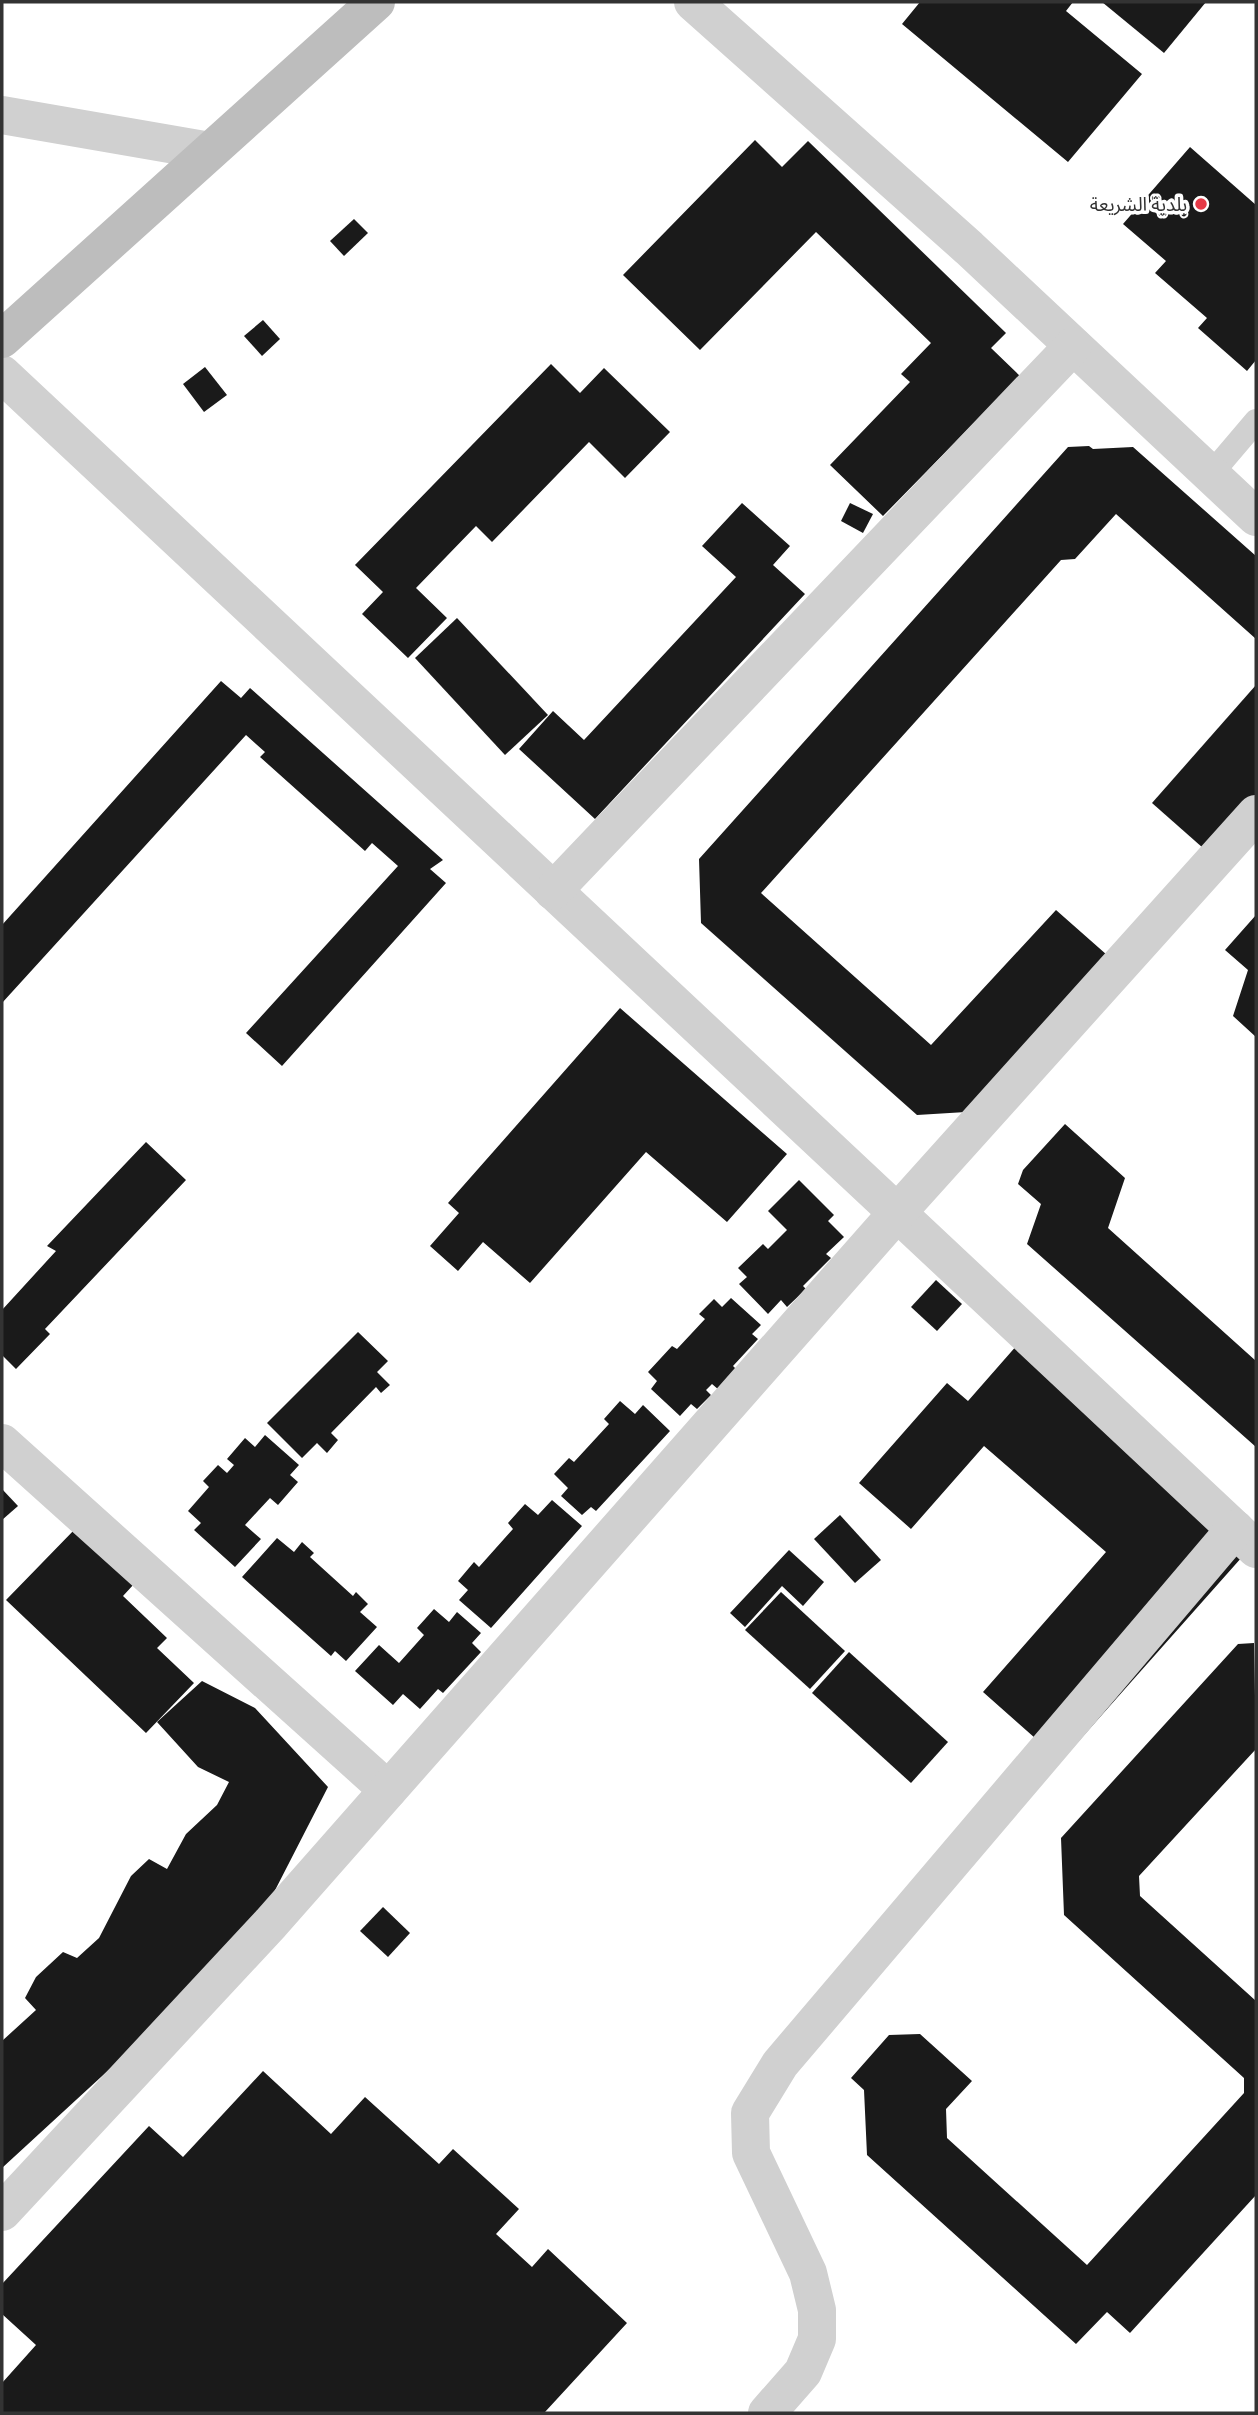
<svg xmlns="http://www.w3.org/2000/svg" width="1258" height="2415" font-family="'PT Sans Narrow','Noto Sans Arabic',sans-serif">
  <rect width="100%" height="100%" fill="#fff"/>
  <g fill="#1a1a1a">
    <polygon points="920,2 1073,2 1066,11 1142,74 1068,162 902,24"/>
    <polygon points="1102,2 1206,2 1164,53"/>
    <polygon points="755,140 782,167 808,141 1006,333 991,348 1020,376 883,516 830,465 910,382 901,374 931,343 816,232 700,350 623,275"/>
    <polygon points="1190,147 1256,205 1256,360 1247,371 1198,328 1207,318 1155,273 1166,261 1123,224"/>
    <polygon points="354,219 368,233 344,256 330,241"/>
    <polygon points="263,320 280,339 262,356 244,336"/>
    <polygon points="551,364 580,393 604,368 670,432 625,478 589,442 492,542 476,526 416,588 447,618 408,658 362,614 383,592 355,565"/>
    <polygon points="205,367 227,395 204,412 183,384"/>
    <polygon points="1089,446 1093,449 1133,447 1256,556 1256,639 1116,514 1075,559 1061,560 761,893 931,1045 1056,910 1107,955 966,1112 917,1115 701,923 699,859 1068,447"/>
    <polygon points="742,503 790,546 773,565 805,594 595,819 519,749 553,711 584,740 736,577 702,546"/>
    <polygon points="850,503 873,514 863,533 841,521"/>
    <polygon points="457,618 548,715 505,755 415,658"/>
    <polygon points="221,681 241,698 250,688 443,860 430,869 446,883 282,1066 246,1033 398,866 372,843 365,851 260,757 265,752 246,735 2,1003 2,925"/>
    <polygon points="1256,685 1256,807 1203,848 1152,803"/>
    <polygon points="1256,915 1256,1037 1233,1016 1248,970 1225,950"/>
    <polygon points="620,1008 787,1154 727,1222 646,1152 530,1283 483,1242 458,1271 430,1246 459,1213 448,1203"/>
    <polygon points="1065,1124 1125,1178 1108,1228 1256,1361 1256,1447 1027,1244 1041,1204 1018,1184 1023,1170"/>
    <polygon points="146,1142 186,1180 45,1329 50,1334 16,1369 2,1355 2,1310 56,1251 47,1246"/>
    <polygon points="799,1180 834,1215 828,1221 844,1237 826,1254 831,1258 803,1286 806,1289 787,1307 781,1300 768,1314 739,1284 747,1277 738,1268 763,1244 768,1249 787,1230 768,1211"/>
    <polygon points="936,1280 962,1304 937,1331 911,1307"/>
    <polygon points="731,1298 761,1325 752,1334 758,1339 733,1366 737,1370 719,1390 712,1384 706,1390 711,1395 697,1409 691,1404 680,1416 651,1389 657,1381 648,1372 672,1346 677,1349 705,1319 699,1314 714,1299 722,1307"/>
    <polygon points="358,1332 388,1361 377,1372 390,1385 381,1393 376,1387 331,1433 338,1440 327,1453 317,1443 302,1458 267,1423"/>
    <polygon points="1018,1344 1250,1548 1061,1761 983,1692 1106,1552 984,1446 911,1529 859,1483 947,1383 968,1401"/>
    <polygon points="620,1401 635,1414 643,1405 670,1431 596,1511 591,1507 582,1515 561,1496 568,1488 554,1474 569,1458 574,1462 609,1424 604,1419"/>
    <polygon points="265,1435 299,1465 290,1475 298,1482 278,1505 270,1498 245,1525 261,1539 235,1567 194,1530 201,1523 188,1511 209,1487 203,1481 218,1465 227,1473 234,1465 227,1459 245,1438 255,1447"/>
    <polygon points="2,1489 18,1506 2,1520"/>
    <polygon points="552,1500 582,1526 491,1628 459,1600 468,1590 458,1581 474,1562 479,1567 513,1529 508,1523 525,1504 538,1515"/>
    <polygon points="840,1515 881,1560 855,1583 814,1539"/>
    <polygon points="76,1528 134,1584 123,1596 167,1638 157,1648 194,1683 146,1733 6,1600"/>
    <polygon points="277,1538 294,1552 302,1542 314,1553 310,1557 353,1596 356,1592 368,1604 360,1612 377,1627 346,1661 335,1651 331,1656 242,1577"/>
    <polygon points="789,1550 824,1582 803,1606 782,1586 745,1627 730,1613"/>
    <polygon points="781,1592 845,1651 810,1689 745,1630"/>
    <polygon points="434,1609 449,1622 457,1612 481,1633 472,1643 481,1652 443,1693 438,1689 420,1709 403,1694 393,1705 355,1671 379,1645 399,1663 424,1635 417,1628"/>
    <polygon points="1254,1643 1256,1749 1139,1876 1140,1896 1256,2001 1256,2195 1130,2333 1107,2312 1076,2344 867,2155 864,2090 851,2078 889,2035 920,2034 972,2081 946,2109 947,2138 1087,2265 1244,2093 1244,2078 1064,1915 1061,1838 1238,1644"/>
    <polygon points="849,1652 948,1742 911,1783 812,1693"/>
    <polygon points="202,1681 255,1708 328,1787 249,1941 2,2168 2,2041 36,2010 25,1998 36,1977 63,1952 77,1958 99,1938 131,1876 149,1859 167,1869 186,1834 217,1805 229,1782 198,1767 157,1722"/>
    <polygon points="383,1907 410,1933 388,1957 360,1931"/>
    <polygon points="263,2071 331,2134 365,2097 439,2164 453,2149 519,2209 496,2234 532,2267 548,2249 627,2323 545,2412 546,2413 2,2413 2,2383 36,2345 2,2314 2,2284 149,2126 183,2157"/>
  </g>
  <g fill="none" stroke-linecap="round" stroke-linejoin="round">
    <polyline stroke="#d0d0d0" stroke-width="24" points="1211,474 1256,421"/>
    <g stroke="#d0d0d0" stroke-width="38">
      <polyline points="693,2 969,248 1256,517"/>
      <polyline points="2,115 210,151"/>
      <polyline points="2,374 1256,1549"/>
      <polyline points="553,891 1073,346"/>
      <polyline points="2,1443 388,1790"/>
      <polyline points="2,2212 271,1923 897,1213 1256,814"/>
      <polyline points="767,2413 803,2372 817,2339 817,2310 808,2273 751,2153 750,2113 780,2064 1235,1529"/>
    </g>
    <polyline stroke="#bdbdbd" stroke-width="38" points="2,339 376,2"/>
  </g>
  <circle fill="#e63946" stroke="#fff" stroke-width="2.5" cx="1201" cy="204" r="7"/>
  <g text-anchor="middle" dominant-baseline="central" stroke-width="7" stroke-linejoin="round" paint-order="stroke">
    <g font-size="19" fill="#333" stroke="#fff" text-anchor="end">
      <text x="1187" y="204">بلدية الشريعة</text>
    </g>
  </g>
  <rect width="1258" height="2415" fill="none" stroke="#333333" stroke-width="7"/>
</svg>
